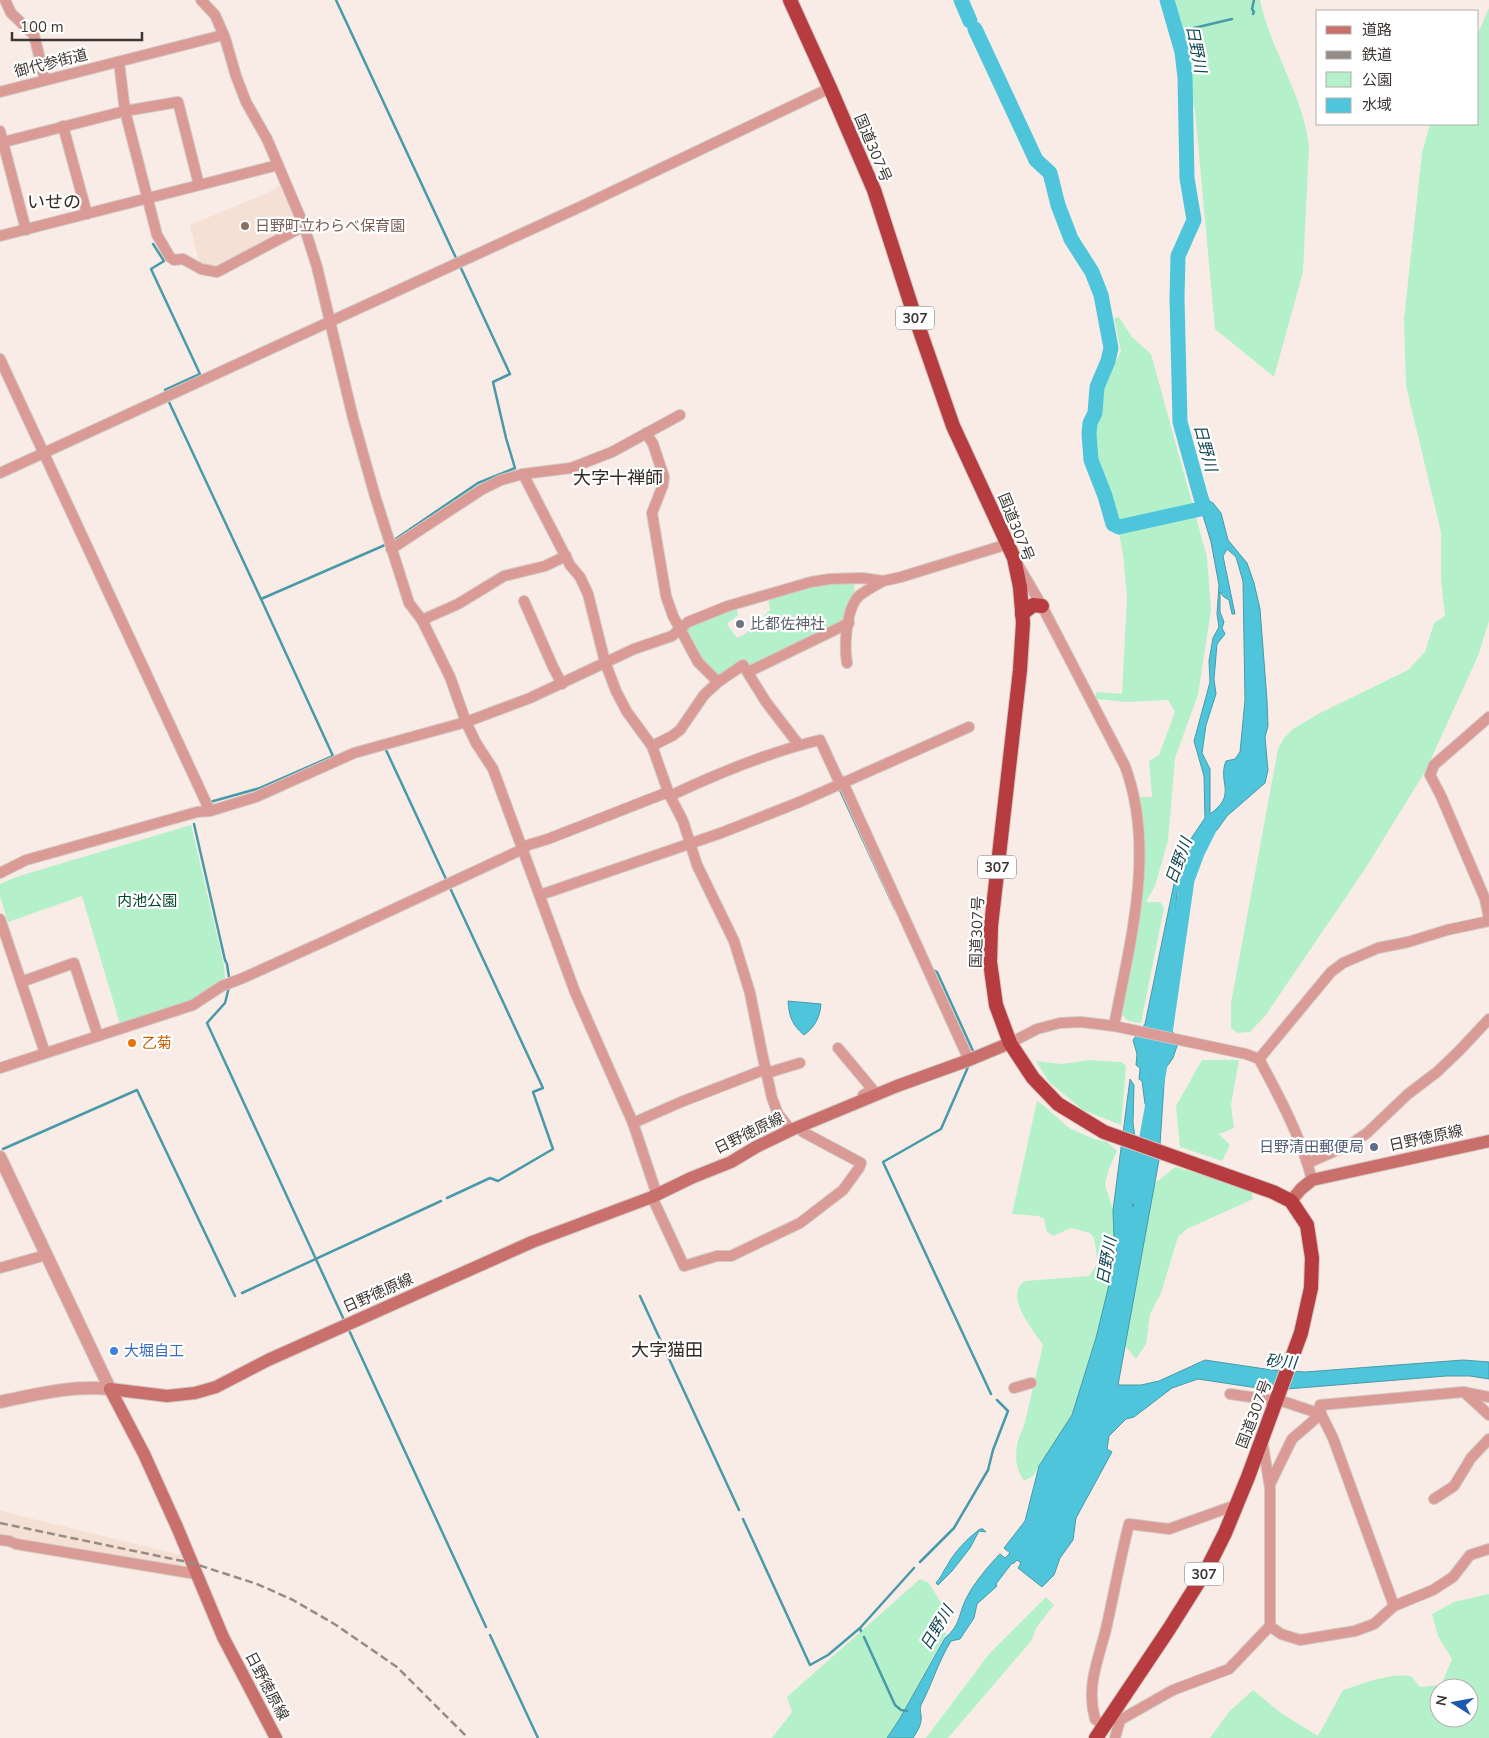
<svg xmlns="http://www.w3.org/2000/svg" width="1489" height="1738" font-family="'Nunito Sans','Noto Sans JP',sans-serif">
  <rect width="100%" height="100%" fill="#f9ece6"/>
  <g fill="#f5e0d6">
    <polygon points="282,184 300,223 218,268 206,266 199,262 190,225 267,193"/>
    <polygon points="0,1510 25,1517 181,1555 184,1566 181,1568 0,1537"/>
  </g>
  <g fill="#b4f1cb" fill-rule="evenodd">
    <path d="M1175,0H1260C1271,51 1303,94 1309,146L1303,272L1274,377L1215,329L1195,111L1179,46Z"/>
    <polygon points="1489,8 1489,621 1478,656 1426,770 1365,869 1265,1016 1250,1032 1238,1033 1231,1028 1231,1003 1278,749 1284,738 1293,729 1320,713 1408,670 1425,652 1434,623 1445,616 1441,579 1441,532 1406,386 1404,319 1422,153 1430,124 1478,124 1478,33"/>
    <polygon points="1119,317 1132,337 1151,354 1207,557 1211,610 1198,695 1175,758 1168,841 1155,886 1146,902 1160,902 1164,908 1141,1023 1128,1021 1121,1013 1125,994 1143,846 1138,797 1152,797 1149,761 1159,755 1175,712 1168,700 1126,702 1096,699 1096,692 1122,694 1127,596 1123,555 1114,505 1095,458 1093,425 1101,410 1104,386 1121,351 1114,318"/>
    <polygon points="854,579 855,597 844,621 750,667 719,678 701,661 683,630 692,622 736,605 738,615 727,624 737,638 745,634 770,610 768,597 812,585"/>
    <polygon points="191,825 224,965 225,979 193,999 120,1024 82,896 8,922 0,896 0,884 19,876"/>
    <polygon points="1089,1060 1121,1062 1126,1066 1121,1125 1083,1110 1049,1082 1036,1061 1062,1064"/>
    <polygon points="1202,1060 1239,1060 1231,1105 1234,1128 1219,1134 1230,1145 1222,1161 1180,1147 1176,1106"/>
    <path d="M1037,1101L1042,1104L1069,1128L1094,1139L1107,1142L1117,1151L1109,1169L1105,1184L1113,1210L1114,1239L1117,1252L1096,1338L1072,1415L1033,1476L1024,1481C1012,1464 1015,1443 1024,1426L1043,1345C1033,1330 1003,1295 1025,1281L1089,1276L1097,1264V1258L1094,1238L1090,1233L1071,1228L1053,1236L1047,1232L1044,1219L1038,1216L1012,1214Z"/>
    <polygon points="1175,1167 1251,1189 1253,1199 1187,1229 1178,1237 1161,1293 1150,1314 1146,1344 1136,1359 1121,1341 1144,1192"/>
    <polygon points="920,1579 929,1583 943,1606 939,1623 946,1634 889,1738 772,1738 792,1712 787,1697"/>
    <path d="M1489,1594V1738H1210L1229,1712L1253,1690L1281,1713L1318,1736L1343,1690C1365,1683 1388,1673 1411,1676L1420,1687L1441,1685L1452,1659L1438,1636L1432,1614L1454,1602ZM1439,1688H1469V1718H1439Z"/>
    <polygon points="1046,1597 1054,1605 1036,1628 1032,1640 948,1738 926,1738 989,1654"/>
  </g>
  <g fill="#4fc5db" stroke="#499aa9" fill-rule="evenodd">
    <path d="M1198,488L1203,497L1213,503L1221,513L1228,540L1247,563L1254,583L1260,609L1267,700L1268,726L1265,737L1268,770L1265,783L1227,816L1217,830L1196,851L1184,877L1183,882L1177,892L1173,953L1166,1014L1170,1029L1176,1035L1177,1046L1173,1058L1165,1069L1159,1160L1118,1385H1141L1159,1381L1205,1360L1272,1370L1305,1372L1463,1360L1489,1362V1379L1470,1376H1446L1287,1389H1264L1198,1379L1172,1388L1134,1417L1126,1419L1109,1436L1107,1449L1112,1452L1076,1518L1073,1540L1060,1558L1054,1575L1042,1587L1018,1568L1021,1563L1017,1560L1013,1564L1012,1563L996,1584L997,1586L977,1604L974,1618L960,1639L951,1641C938,1662 932,1684 921,1705C919,1710 922,1715 921,1720C921,1726 916,1733 913,1738H887L899,1720L945,1638C961,1625 958,1614 967,1597C974,1583 989,1565 1000,1554L1005,1558L1010,1553L1004,1548L1025,1521L1039,1466L1072,1415L1096,1338L1117,1252L1114,1239L1113,1210L1130,1079L1134,1085L1133,1123L1137,1152L1131,1196L1133,1207L1146,1154L1151,1112L1145,1104L1142,1081L1139,1079L1140,1068L1136,1065L1137,1054L1133,1040L1145,1024L1176,874L1188,843L1205,818L1204,776L1194,741L1210,682L1209,661L1213,638L1219,627L1217,614L1219,585L1211,542L1195,489ZM1227,549L1236,557L1243,581L1245,700L1240,752L1235,759L1226,761C1217,783 1238,794 1210,814V769L1202,753L1206,725L1216,694L1214,679L1217,644L1225,634L1222,628L1224,622L1220,612V592L1224,597L1229,600L1232,614H1235L1223,556ZM1157,1061L1162,1067L1156,1105L1151,1102C1150,1089 1148,1071 1157,1061Z"/>
    <path d="M788,1001L821,1004C820,1017 815,1027 804,1035C792,1025 789,1016 788,1001Z"/>
    <path d="M980,1529H983L986,1532L979,1531L970,1548L952,1571L938,1585L936,1583C941,1578 943,1571 947,1566C954,1552 968,1538 980,1529Z"/>
  </g>
  <g fill="none" stroke-linecap="round" stroke-linejoin="round">
    <g stroke="#499aa9" stroke-width="2.5">
      <polyline points="336,0 456,258"/>
      <polyline points="1253,14 1254,12 1252,9 1254,0"/>
      <polyline points="1177,32 1232,19"/>
      <polyline points="153,244 164,261 151,269 200,374 165,390"/>
      <polyline points="169,402 261,599"/>
      <polyline points="394,540 478,483 515,468 506,438 493,382 510,374 460,266"/>
      <polyline points="386,750 446,879"/>
      <polyline points="840,790 895,909"/>
      <polyline points="210,802 260,788 333,756 261,599 385,545"/>
      <polyline points="194,824 225,960 227,964 229,977"/>
      <polyline points="933,970 937,972 973,1051"/>
      <polyline points="229,987 225,1003 207,1023 344,1320"/>
      <polyline points="968,1067 941,1129 883,1162 991,1394"/>
      <polyline points="3,1149 137,1090 235,1296"/>
      <polyline points="447,1198 490,1178 498,1181 553,1149 533,1092 543,1088 451,890"/>
      <polyline points="242,1293 441,1201"/>
      <polyline points="640,1296 739,1510"/>
      <polyline points="348,1328 486,1627"/>
      <polyline points="743,1519 810,1665 828,1655 860,1628"/>
      <polyline points="920,1562 954,1528 988,1470 993,1450 1008,1411 997,1400"/>
      <polyline points="861,1631 860,1628 914,1568"/>
      <polyline points="490,1635 538,1738"/>
      <polyline points="864,1637 895,1705 901,1710 907,1711"/>
    </g>
    <g stroke="#4fc5db" stroke-width="15">
      <polyline points="961,0 970,21"/>
      <polyline points="1167,0 1182,52 1185,77 1187,178 1194,220 1178,256 1177,298 1180,422 1201,498 1204,506"/>
      <polyline points="975,29 1036,160 1050,173 1058,205 1071,239 1092,272 1101,295 1111,348 1108,361 1097,387 1095,413 1090,423 1089,434 1091,460 1105,496 1113,524 1119,527 1205,508"/>
      <polyline points="1136,1197 1162,1054 1187,880 1197,853 1209,829"/>
    </g>
    <g stroke="#d3c8c2" stroke-width="12">
      <g id="minor">
        <polyline points="5,0 11,13 34,35 45,80"/>
        <polyline points="201,0 215,15 225,38 236,76 246,102 267,139 304,226 317,267 353,418 375,496 409,603 422,620 450,677 466,722 476,743 493,769 575,992 633,1123 657,1195"/>
        <polyline points="119,62 125,111 157,235 170,257 174,260 183,259 201,269 217,272 304,226"/>
        <polyline points="0,92 223,35"/>
        <polyline points="63,126 87,214"/>
        <polyline points="0,131 26,230"/>
        <polyline points="0,143 125,111 178,102 199,185"/>
        <polyline points="0,236 278,165"/>
        <polyline points="0,359 210,811"/>
        <polyline points="646,433 653,444 664,477 663,485 652,513 666,596 673,616 698,662 718,682 743,665 766,702 799,745"/>
        <polyline points="0,473 582,206 830,88"/>
        <polyline points="523,474 570,565 580,577 588,594 605,662 616,691 627,712 652,746 669,794 683,821 697,865 734,941 750,993 762,1053 772,1098 778,1114 791,1130"/>
        <polyline points="391,549 481,490 501,480 523,474 571,468 612,452 680,415"/>
        <path d="M1018,565L1042,606L1125,766C1156,850 1130,941 1114,1026"/>
        <polyline points="524,601 553,667 562,684"/>
        <polyline points="422,620 458,604 504,576 545,566 566,556"/>
        <path d="M847,663C844,646 846,607 860,595C867,590 876,585 883,581"/>
        <polyline points="748,672 849,623"/>
        <polyline points="1489,717 1434,765 1430,775 1441,796 1485,899 1489,918"/>
        <polyline points="652,746 672,736 680,730 704,695 718,682"/>
        <polyline points="0,873 26,860 197,812 210,811 256,797 354,753 466,722 530,698 634,649 672,636 688,622 728,606 811,582 830,579 862,578 883,581 901,577 1008,544"/>
        <polyline points="540,895 721,833 802,801 969,727"/>
        <polyline points="0,919 45,1053"/>
        <polyline points="21,982 74,963 98,1036"/>
        <path d="M1010,1043L1037,1029L1060,1023L1081,1022L1114,1026L1246,1054L1259,1059C1279,1096 1302,1139 1312,1180"/>
        <polyline points="838,1048 873,1090 863,1095"/>
        <polyline points="1259,1059 1331,972 1343,963 1378,948 1408,942 1447,930 1489,921"/>
        <path d="M0,1068L193,1005L222,986L243,978L325,941L523,849L528,845L548,839L663,794H674C721,772 769,752 820,740L837,777L845,787L969,1060"/>
        <polyline points="767,1073 800,1063"/>
        <polyline points="633,1123 681,1102 766,1069"/>
        <polyline points="1308,1163 1351,1144 1367,1133 1408,1094 1437,1072 1459,1051 1489,1019"/>
        <polyline points="652,1197 684,1266 717,1256 731,1256 800,1223 843,1190 859,1168 861,1163 803,1132 799,1127"/>
        <polyline points="0,1268 46,1255"/>
        <polyline points="1014,1388 1031,1383"/>
        <polyline points="1464,1392 1489,1415"/>
        <polyline points="1230,1394 1285,1402 1321,1414"/>
        <polyline points="1270,1484 1292,1439 1321,1414"/>
        <polyline points="1434,1499 1454,1486 1471,1458 1489,1439"/>
        <polyline points="0,1540 9,1541 16,1544 196,1574"/>
        <polyline points="1394,1606 1333,1438 1321,1414 1320,1405 1463,1392 1489,1397"/>
        <polyline points="1270,1626 1281,1634 1300,1640 1355,1631 1374,1624 1394,1606 1433,1590 1453,1577 1470,1555 1489,1549"/>
        <polyline points="1111,1716 1120,1720 1173,1690 1229,1669 1270,1626 1270,1488 1262,1440"/>
        <path d="M1104,1726L1095,1719C1086,1686 1098,1661 1106,1629C1114,1594 1120,1559 1129,1524L1169,1529L1236,1505"/>
        <polyline points="1115,1738 1120,1720"/>
      </g>
    </g>
    <g stroke="#d3c8c2" stroke-width="14">
      <g id="tertiary">
        <polyline points="0,1157 110,1389"/>
        <path d="M0,1402C37,1394 73,1385 110,1389"/>
      </g>
    </g>
    <g stroke="#d3c8c2" stroke-width="14">
      <g id="secondary">
        <polyline points="1291,1201 1301,1189 1312,1180 1489,1141"/>
        <polyline points="110,1389 167,1396 195,1393 216,1387 268,1360 532,1242 652,1197 691,1178 731,1162 756,1147 791,1130 897,1086 969,1060 1010,1043"/>
        <polyline points="110,1389 144,1454 177,1527 223,1637 276,1738"/>
      </g>
    </g>
    <g stroke="#d3c8c2" stroke-width="16">
      <g id="trunk">
        <polyline points="790,0 830,88 874,190 912,308 953,426 1014,558 1020,587 1023,623 1020,670 991,926 990,962 996,1005 1010,1043 1033,1078 1058,1104 1104,1132 1273,1192 1291,1201 1307,1225 1312,1258 1311,1288 1301,1333 1248,1477 1225,1533 1208,1567 1169,1629 1096,1738"/>
        <polyline points="1022,614 1033,605 1042,606"/>
      </g>
    </g>
    <use href="#minor" stroke="#da9b97" stroke-width="10"/>
    <use href="#tertiary" stroke="#da9b97" stroke-width="12"/>
    <use href="#secondary" stroke="#ca706c" stroke-width="12"/>
    <use href="#trunk" stroke="#b63c3f" stroke-width="14"/>
    <polyline stroke="#948c87" stroke-width="2.5" stroke-dasharray="8 4" stroke-linecap="butt" points="0,1523 192,1563 257,1584 293,1600 336,1625 397,1667 468,1738"/>
  </g>
  <circle fill="#8d6e63" stroke="#fff" stroke-width="2" cx="245" cy="226" r="5"/>
  <circle fill="#6b7280" stroke="#fff" stroke-width="2" cx="740" cy="624" r="5"/>
  <circle fill="#e8710a" stroke="#fff" stroke-width="2" cx="132" cy="1043" r="5"/>
  <circle fill="#5c6f8a" stroke="#fff" stroke-width="2" cx="1374" cy="1147" r="5"/>
  <circle fill="#3f7fe0" stroke="#fff" stroke-width="2" cx="114" cy="1351" r="5"/>
  <g text-anchor="middle" dominant-baseline="central" stroke-width="4.5" stroke-linejoin="round" paint-order="stroke">
    <g fill="#fff" stroke="#767371" stroke-width="1">
      <rect x="896" y="306.5" width="38" height="23" rx="4"/>
      <rect x="978" y="855.5" width="38" height="23" rx="4"/>
      <rect x="1185" y="1562.5" width="38" height="23" rx="4"/>
    </g>
    <g font-size="14" font-weight="bold" fill="#3c3734">
      <text x="915" y="318">307</text>
      <text x="997" y="867">307</text>
      <text x="1204" y="1574">307</text>
    </g>
    <g font-size="15" fill="#3c3734" stroke="#fff">
      <text transform="translate(51 63) rotate(-14)">御代参街道</text>
      <text transform="translate(873 148) rotate(67)">国道307号</text>
      <text transform="translate(1016 527) rotate(68)">国道307号</text>
      <text transform="translate(977 932) rotate(-88)">国道307号</text>
      <text transform="translate(749 1133) rotate(-26)">日野徳原線</text>
      <text transform="translate(1426 1138) rotate(-12)">日野徳原線</text>
      <text transform="translate(378 1293) rotate(-24)">日野徳原線</text>
      <text transform="translate(1254 1414) rotate(-69)">国道307号</text>
      <text transform="translate(267 1686) rotate(62)">日野徳原線</text>
    </g>
    <g font-size="15" fill="#785e54" stroke="#fff" text-anchor="start">
      <text x="255" y="226">日野町立わらべ保育園</text>
    </g>
    <g font-size="15" fill="#5b616d" stroke="#fff" text-anchor="start">
      <text x="750" y="624">比都佐神社</text>
    </g>
    <g font-size="15" fill="#02482a" stroke="#fff">
      <text x="147" y="901">内池公園</text>
    </g>
    <g font-size="15" fill="#c56008" stroke="#fff" text-anchor="start">
      <text x="142" y="1043">乙菊</text>
    </g>
    <g font-size="15" fill="#4e5e75" stroke="#fff" text-anchor="end">
      <text x="1364" y="1147">日野清田郵便局</text>
    </g>
    <g font-size="15" fill="#366cbe" stroke="#fff" text-anchor="start">
      <text x="124" y="1351">大堀自工</text>
    </g>
    <g font-size="16" font-style="italic" fill="#124650" stroke="#fff">
      <text transform="translate(1196 49) rotate(79)">日野川</text>
      <text transform="translate(1205 448) rotate(75)">日野川</text>
      <text transform="translate(1179 861) rotate(-70)">日野川</text>
      <text transform="translate(1107 1261) rotate(-80)">日野川</text>
      <text transform="translate(1281 1362) rotate(5)">砂川</text>
      <text transform="translate(937 1628) rotate(-59)">日野川</text>
    </g>
    <g font-size="18" fill="#322824" stroke="#fff">
      <text x="54" y="202">いせの</text>
      <text x="618" y="478">大字十禅師</text>
      <text x="667" y="1350">大字猫田</text>
    </g>
  </g>
  <rect x="1316" y="10" width="162" height="115" fill="#ffffff" stroke="#b1afae"/>
  <rect x="1326" y="26" width="25" height="8" fill="#ca706c" stroke="#b1afae"/>
  <text x="1362" y="35" font-size="15" fill="#3c3734">道路</text>
  <rect x="1326" y="51" width="25" height="8" fill="#948c87" stroke="#b1afae"/>
  <text x="1362" y="60" font-size="15" fill="#3c3734">鉄道</text>
  <rect x="1326" y="72" width="25" height="15" fill="#b4f1cb" stroke="#b1afae"/>
  <text x="1362" y="85" font-size="15" fill="#3c3734">公園</text>
  <rect x="1326" y="98" width="25" height="15" fill="#4fc5db" stroke="#b1afae"/>
  <text x="1362" y="110" font-size="15" fill="#3c3734">水域</text>
  <g transform="translate(1454 1703) rotate(281)"><circle r="24" fill="#ffffff" stroke="#b1afae"/>
  <path d="M0-4L9 19L0 12L-9 19Z" fill="#1e5aab"/>
  <text y="-8" font-size="14" font-weight="bold" text-anchor="middle" fill="#3c3734">N</text>
  </g>
  <path d="M12 32v8h130v-8" fill="none" stroke="#3c3734" stroke-width="2.5"/>
  <text x="20" y="32" font-size="15" fill="#3c3734" stroke="#ffffff" stroke-width="4" paint-order="stroke">100 m</text>
</svg>
